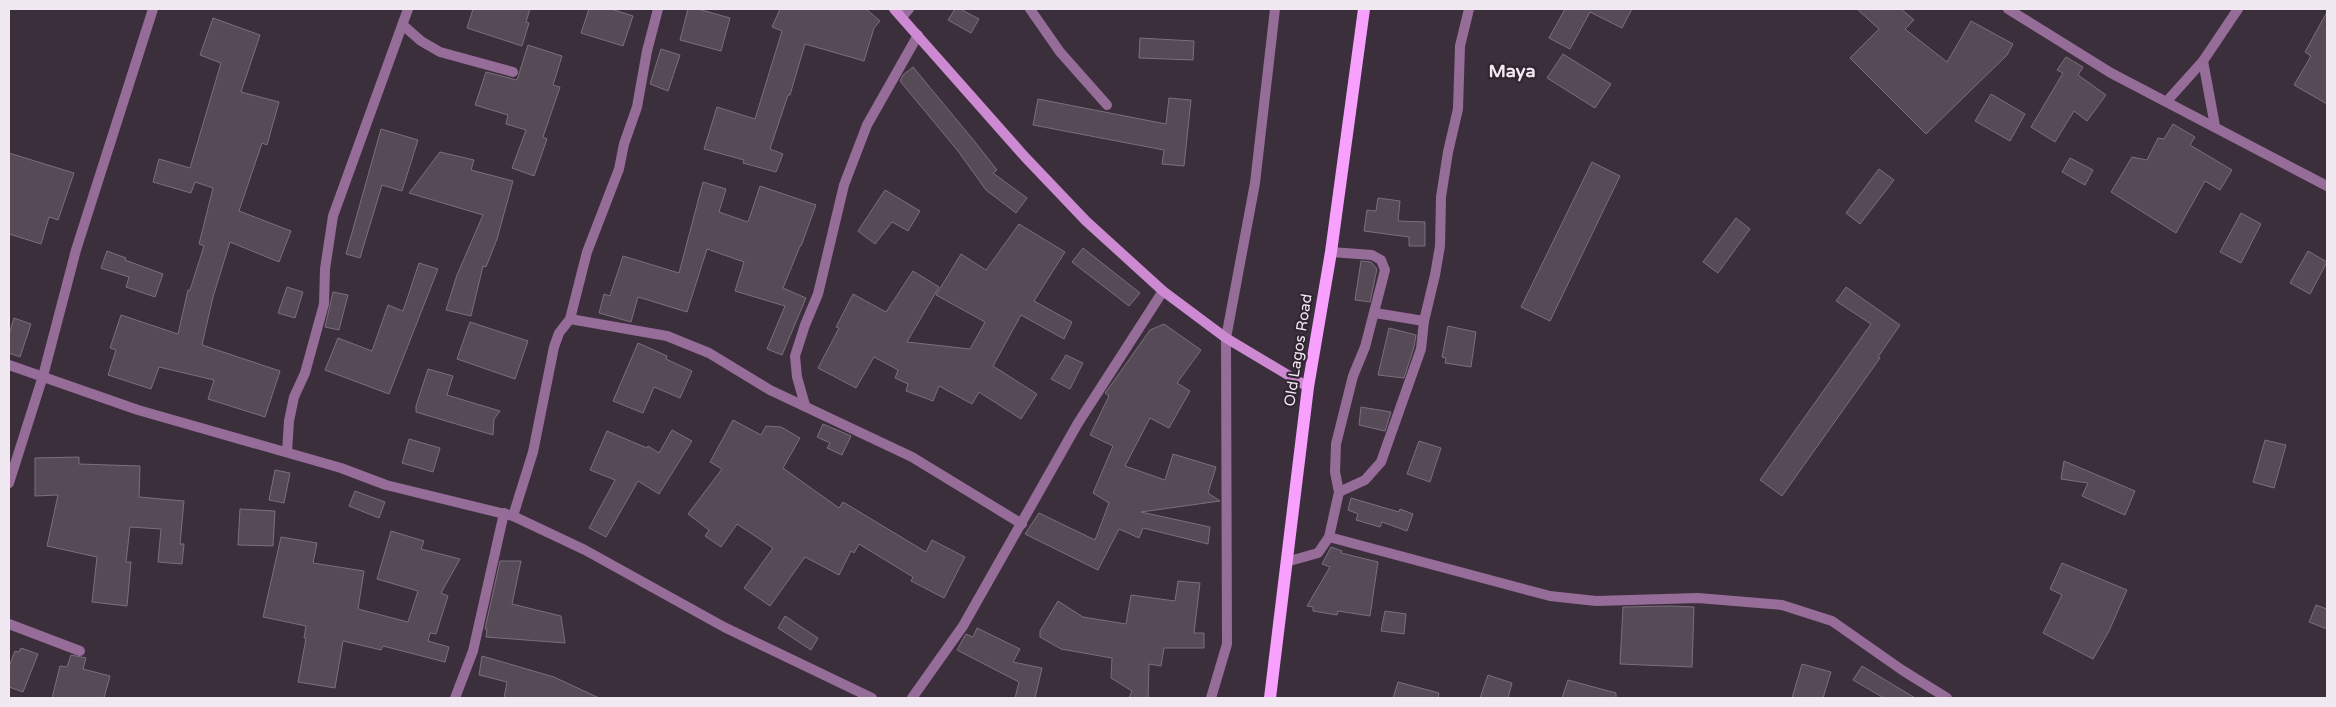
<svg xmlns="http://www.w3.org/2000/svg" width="2336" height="707" font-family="'Varela Round',sans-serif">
  <rect width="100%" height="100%" fill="#3b2f3c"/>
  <g fill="#574a57" stroke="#7c6e7d">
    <polygon points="473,9 530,9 526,22 529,23 522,46 467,28"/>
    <polygon points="589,9 611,9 633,16 623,46 581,33"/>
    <polygon points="688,9 698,9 730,18 721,51 680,40"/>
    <polygon points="780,9 866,9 880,21 874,28 864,61 805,44 790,95 788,95 770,149 783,154 776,172 743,163 744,160 704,149 717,107 755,119 782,31 772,27"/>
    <polygon points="955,9 960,9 979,19 971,33 948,20"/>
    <polygon points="1565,9 1632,9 1622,28 1590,12 1570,49 1549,38"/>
    <polygon points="1857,9 1901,9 1914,20 1905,29 1947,62 1971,21 2013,44 2007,55 1926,134 1850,58 1879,29"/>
    <polygon points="2327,12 2327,104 2294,85 2311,56 2305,52"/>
    <polygon points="213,18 260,35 241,92 279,102 267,145 262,143 239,211 291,231 279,262 230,242 213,297 202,345 280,371 265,417 208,399 214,380 159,367 151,389 108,375 116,350 110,348 121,315 178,334 188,290 190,290 204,246 199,244 213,188 195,182 191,193 153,182 159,159 190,168 221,63 200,55"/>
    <polygon points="1140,38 1194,41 1193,60 1139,58"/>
    <polygon points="528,45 562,56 553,85 560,87 543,137 547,139 534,176 512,168 526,130 506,124 508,115 475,105 486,72 517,80"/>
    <polygon points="661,49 680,55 668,91 650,84"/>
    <polygon points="1563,54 1611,84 1595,108 1547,78"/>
    <polygon points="2066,57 2083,67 2078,75 2106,95 2087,121 2074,111 2055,142 2031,127 2063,73 2057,70"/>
    <polygon points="913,67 975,142 997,170 993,173 1027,198 1016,213 986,190 958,151 900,81 903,75"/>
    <polygon points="1991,94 2025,114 2010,141 1975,121"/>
    <polygon points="1169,98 1191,100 1184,166 1162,164 1164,150 1033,125 1038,99 1166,124"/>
    <polygon points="2173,124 2195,137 2190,145 2232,170 2220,190 2205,181 2176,233 2111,192 2132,157 2147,160 2158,138 2164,139"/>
    <polygon points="381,129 418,140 402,191 382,185 360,258 346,254"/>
    <polygon points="440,152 474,160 471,170 513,181 497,239 486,267 483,266 471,316 446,310 457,275 483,215 409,193"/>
    <polygon points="9,153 74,173 58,220 49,217 41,244 9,234"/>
    <polygon points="2070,158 2093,170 2085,185 2062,172"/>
    <polygon points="1592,162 1620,176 1550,321 1521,307"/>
    <polygon points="1879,169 1894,180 1860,224 1846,213"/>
    <polygon points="703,182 726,189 719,212 748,222 760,186 816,205 801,246 800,246 783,288 806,298 782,355 767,349 785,306 735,291 744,262 707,249 687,312 638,297 631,322 599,313 604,294 610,296 623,256 679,273"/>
    <polygon points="885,190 920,211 908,231 892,222 875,244 858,231"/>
    <polygon points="1378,198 1400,201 1398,221 1425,222 1425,246 1409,246 1409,237 1364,231 1367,210 1376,211"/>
    <polygon points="2241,213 2261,224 2241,263 2220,252"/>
    <polygon points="1736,218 1750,229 1718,273 1703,262"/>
    <polygon points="1019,224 1065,252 1034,301 1072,322 1064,339 1021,315 993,366 1037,394 1021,419 979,392 972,404 939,386 933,401 906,391 908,384 895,378 898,370 874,357 856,388 818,368 839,328 836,327 853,294 886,312 913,271 939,287 907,342 970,349 985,322 936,295 961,254 986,270"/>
    <polygon points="1083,248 1140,293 1129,306 1072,262"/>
    <polygon points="107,251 126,258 125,260 163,274 155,297 126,287 129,277 101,268"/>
    <polygon points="2308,251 2327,262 2310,294 2290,283"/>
    <polygon points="1361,261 1371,262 1377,269 1370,302 1355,300"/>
    <polygon points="419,263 438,269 389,394 325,370 338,338 372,351 388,305 403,311"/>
    <polygon points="287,287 303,292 295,318 278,313"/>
    <polygon points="1846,287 1900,325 1878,357 1880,358 1782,496 1760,480 1871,324 1836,301"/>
    <polygon points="333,292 348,295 339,330 325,327"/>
    <polygon points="14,318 31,324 20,357 9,353 9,335"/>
    <polygon points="470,322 528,341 515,379 457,359"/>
    <polygon points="1164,324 1201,350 1177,383 1190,391 1169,428 1150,418 1125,466 1165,480 1173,454 1216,467 1208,493 1220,501 1141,512 1210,527 1208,544 1143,528 1139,538 1119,529 1098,570 1025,534 1039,513 1095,540 1109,503 1093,493 1113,446 1090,435 1109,396 1105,393 1111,385 1150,330"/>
    <polygon points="1448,326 1476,332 1471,367 1445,363 1446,358 1442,357"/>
    <polygon points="1389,328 1416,335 1414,347 1404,378 1378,375"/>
    <polygon points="638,343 667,356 666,359 692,371 680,398 654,387 643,413 613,401"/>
    <polygon points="1066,355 1083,363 1070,389 1051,379"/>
    <polygon points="428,369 453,376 447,395 500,411 494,419 493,435 416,412 416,406"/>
    <polygon points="1361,407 1391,412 1385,431 1359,425"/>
    <polygon points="733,420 761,435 766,426 781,427 800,438 783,468 839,508 843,502 926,552 932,540 965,557 944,598 911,581 913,577 859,544 854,553 851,551 839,575 805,557 770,606 744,588 773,548 737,524 721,547 705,536 709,530 688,514 722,469 710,462"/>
    <polygon points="823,424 851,436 842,455 827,448 830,443 817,437"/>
    <polygon points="672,430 692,441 659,494 638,481 606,537 589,528 615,480 590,470 607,431 647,448 648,446 659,453"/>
    <polygon points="409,439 440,448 433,472 402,463"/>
    <polygon points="2265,440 2286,445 2274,488 2253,482"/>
    <polygon points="1419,441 1441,448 1430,482 1407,474"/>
    <polygon points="79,457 79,464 140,466 139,497 184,501 180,544 184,544 182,564 158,562 161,529 130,527 126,562 131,562 127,606 92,602 97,557 47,546 58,495 35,496 35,458"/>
    <polygon points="2064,461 2135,491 2125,515 2082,496 2088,483 2061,479"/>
    <polygon points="275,470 290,473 284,503 269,500"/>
    <polygon points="355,491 385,502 379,518 349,506"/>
    <polygon points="1351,498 1399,512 1400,509 1413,514 1407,531 1382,522 1380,527 1356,520 1358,514 1348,510"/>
    <polygon points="240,509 275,511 273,546 238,545"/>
    <polygon points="391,531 424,541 421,549 460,559 441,593 448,596 436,634 430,633 428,641 449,647 445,662 383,646 381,650 343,641 335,688 298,682 306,638 304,638 306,626 263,617 281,537 317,543 313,563 364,571 358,609 408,622 418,591 377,579"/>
    <polygon points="1331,547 1342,551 1341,553 1378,562 1370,616 1338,611 1337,615 1313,611 1313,607 1307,606 1330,567 1322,564"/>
    <polygon points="500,561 521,561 512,604 561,616 565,643 486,637 487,629 485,629"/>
    <polygon points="2062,563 2127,590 2109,631 2093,659 2043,633 2062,595 2050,589"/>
    <polygon points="1178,581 1200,583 1194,633 1204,633 1204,648 1164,648 1161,666 1149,664 1148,698 1129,698 1132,691 1111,678 1112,658 1061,649 1040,637 1040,631 1058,601 1083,617 1126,624 1131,595 1175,601"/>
    <polygon points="2316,605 2327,609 2327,629 2309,622"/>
    <polygon points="1671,606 1694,607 1692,667 1620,664 1623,607"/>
    <polygon points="1385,611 1406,614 1404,634 1381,631"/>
    <polygon points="785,616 818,638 811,650 778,628"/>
    <polygon points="977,628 1020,649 1013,662 1042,668 1035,698 1015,698 1019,682 957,650 966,634 973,637"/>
    <polygon points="21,648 38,654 23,692 9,687 9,667 15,651 19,652"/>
    <polygon points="71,655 86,658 83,669 110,676 104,698 52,698 60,666 67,667"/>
    <polygon points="482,656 554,677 599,698 504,698 507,682 479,675"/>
    <polygon points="1802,664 1831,672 1823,698 1792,698"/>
    <polygon points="1862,666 1915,698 1884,698 1853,680"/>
    <polygon points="1488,675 1512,683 1508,698 1480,698"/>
    <polygon points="1568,680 1616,693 1616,698 1562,698"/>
    <polygon points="1398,682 1439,693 1438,698 1393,698"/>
  </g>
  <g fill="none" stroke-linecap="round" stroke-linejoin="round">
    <g stroke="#966c99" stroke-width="10">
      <polyline points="1030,9 1060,52 1107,105"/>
      <polyline points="2008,9 2111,73 2327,186"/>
      <polyline points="902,17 909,9"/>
      <polyline points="404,26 421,41 440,52 513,72"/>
      <polyline points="2203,61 2215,126"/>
      <polyline points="2167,101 2203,61 2238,9"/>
      <polyline points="1375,313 1424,321"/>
      <polyline points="570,319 667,336 709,353 770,390 912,457 1022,524"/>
      <polyline points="9,365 138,410 341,468 386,485 513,516 585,550 724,627 872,698"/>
      <polyline points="805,405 797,377 795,356 805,325 818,294 844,185 867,125 918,35"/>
      <polyline points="287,452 289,421 294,397 305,373 324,304 325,269 333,216 408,9"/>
      <polyline points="9,483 43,376 76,250 153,9"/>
      <polyline points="1339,492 1365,480 1381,462 1421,349 1424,321 1435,275 1440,246 1441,197 1448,152 1458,109 1460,46 1469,9"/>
      <polyline points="513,516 533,452 554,347 559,333 570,319 587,252 619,169 624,144 637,107 647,51 658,9"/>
      <polyline points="1329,537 1550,596 1596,601 1698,598 1782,605 1832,621 1902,670 1947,698"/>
      <polyline points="1286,562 1318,553 1329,537 1339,492 1335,472 1336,444 1353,376 1365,347 1385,270 1381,260 1372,255 1331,252"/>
      <polyline points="9,624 80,651"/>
      <polyline points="455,698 473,651 504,513"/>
      <polyline points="912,698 963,626 1078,423 1163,291"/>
      <polyline points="1211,698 1227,644 1226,338 1255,183 1275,9"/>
    </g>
    <polyline stroke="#cd8ad2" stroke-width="10" points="894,9 1025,157 1086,221 1163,291 1226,338 1308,387"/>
    <polyline stroke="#f8a0fe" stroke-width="12" points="1270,698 1308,387 1331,252 1364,9"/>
  </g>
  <g text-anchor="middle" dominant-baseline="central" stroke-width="4.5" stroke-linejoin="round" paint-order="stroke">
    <g font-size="15" fill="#f1e9f1" stroke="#312532">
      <text transform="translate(1298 350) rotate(-81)">Old Lagos Road</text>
    </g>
    <g font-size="18" font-weight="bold" fill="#f1e9f1" stroke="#312532">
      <text x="1512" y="71">Maya</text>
    </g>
  </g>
  <rect width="2336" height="707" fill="none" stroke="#f1e9f1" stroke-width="20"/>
</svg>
